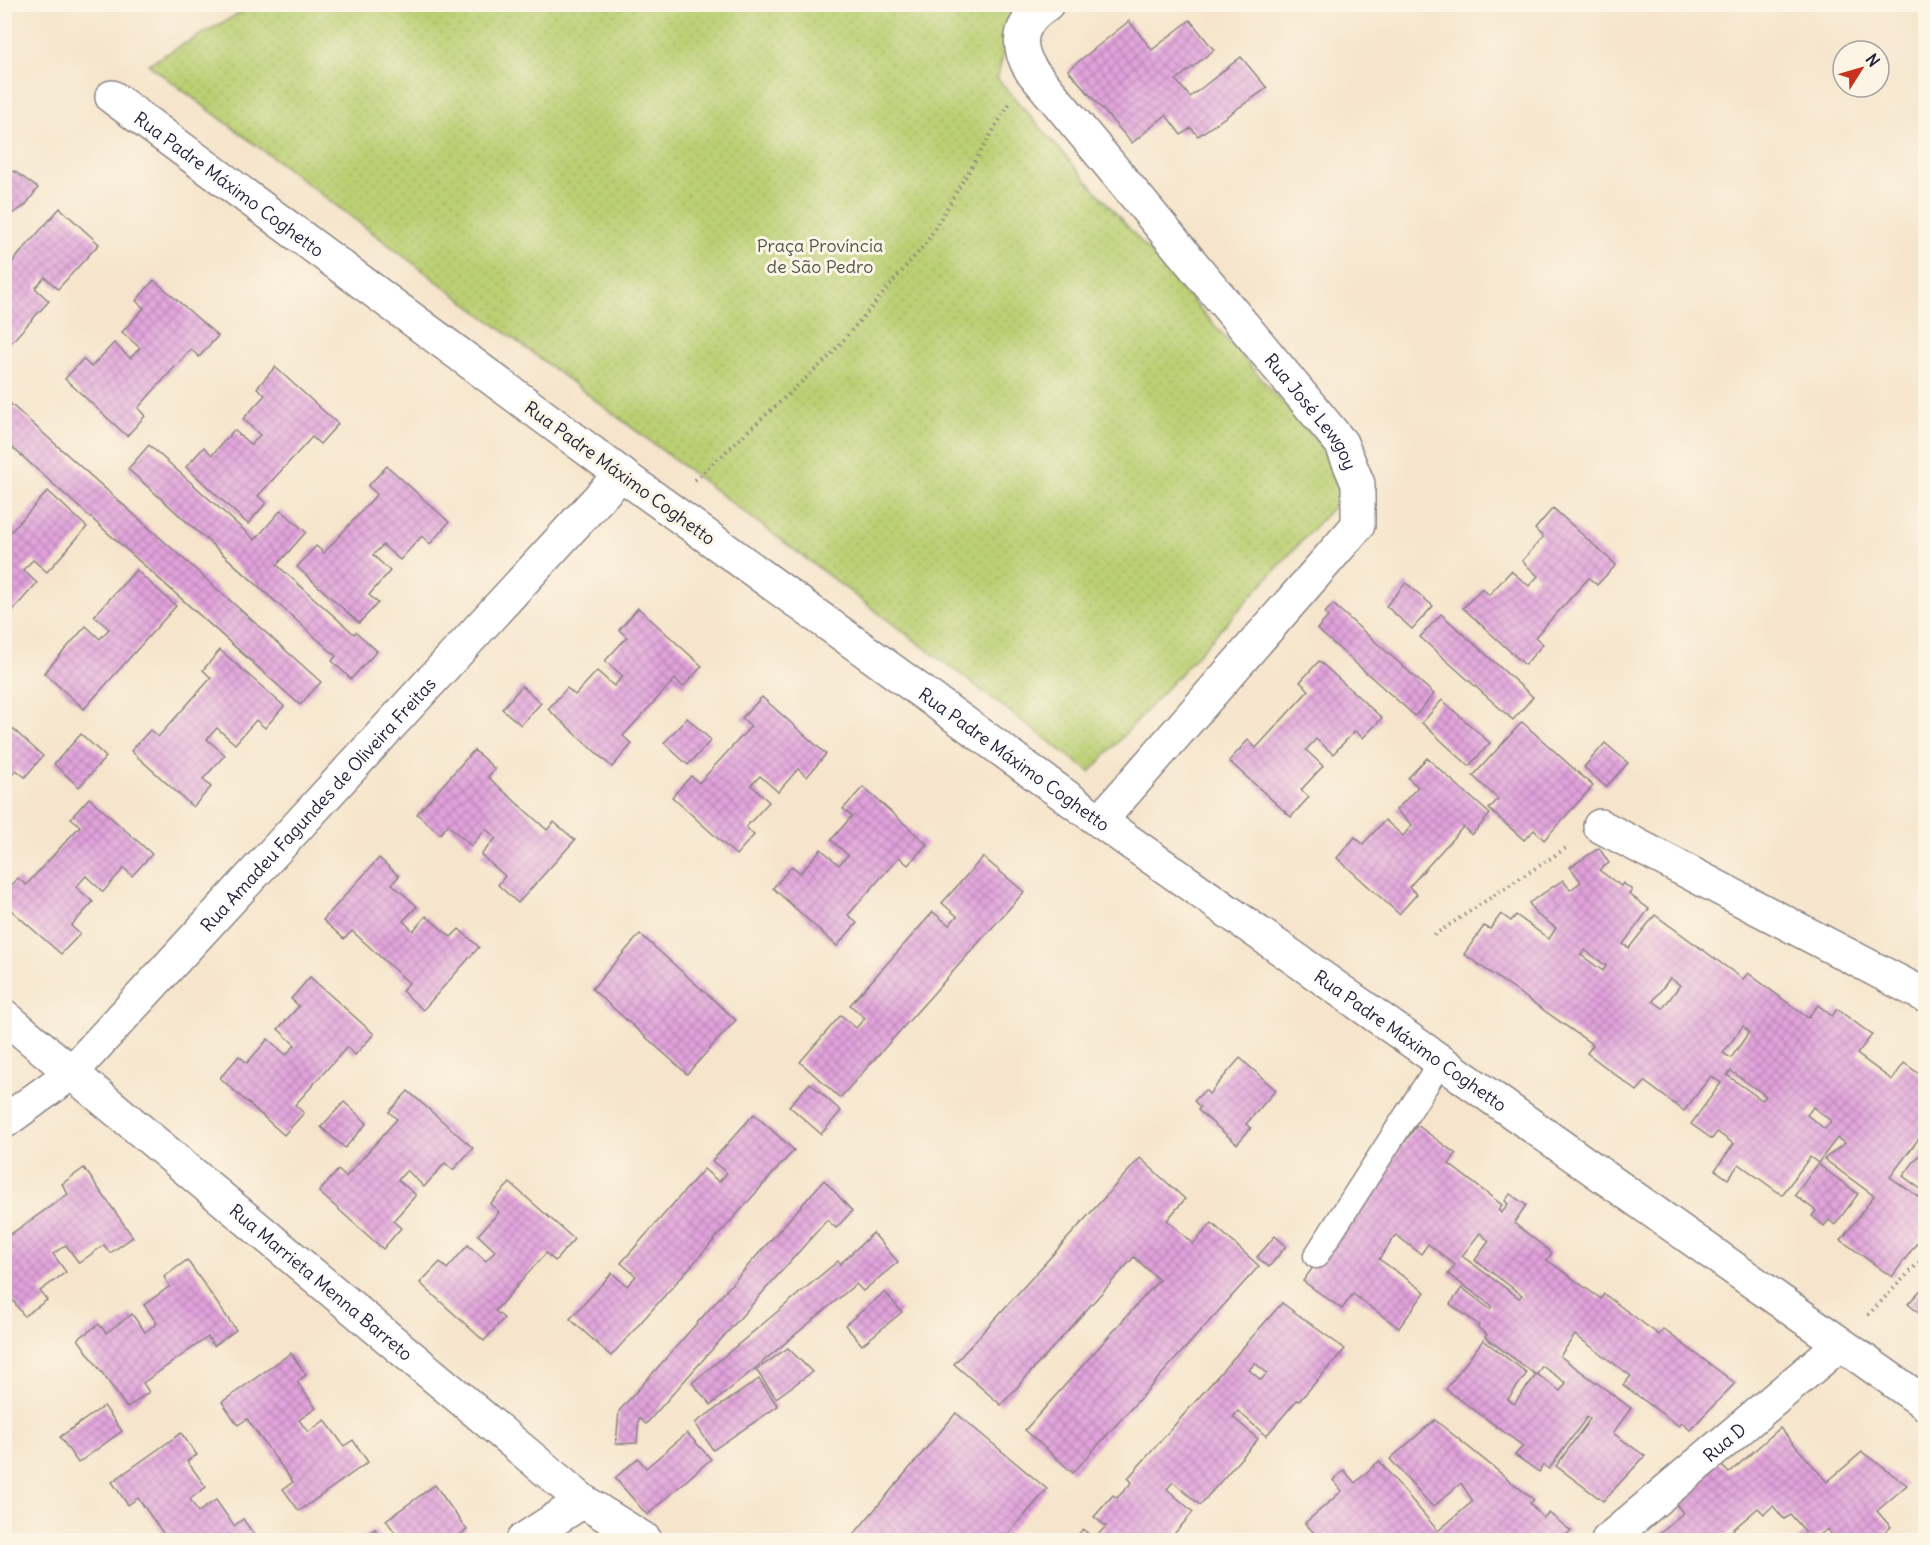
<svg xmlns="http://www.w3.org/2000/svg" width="1930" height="1545" font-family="Delius,sans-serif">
  <defs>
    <pattern id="park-dots" width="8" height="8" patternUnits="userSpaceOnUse" patternTransform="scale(1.5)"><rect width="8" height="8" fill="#bbcf73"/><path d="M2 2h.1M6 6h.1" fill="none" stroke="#a0b164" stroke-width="1.8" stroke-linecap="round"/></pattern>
    <pattern id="building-cross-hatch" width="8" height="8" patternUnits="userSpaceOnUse" patternTransform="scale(1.5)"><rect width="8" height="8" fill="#e2a3dc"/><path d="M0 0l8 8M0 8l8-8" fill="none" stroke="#b784b4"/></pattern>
  </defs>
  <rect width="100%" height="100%" fill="#fcf5e5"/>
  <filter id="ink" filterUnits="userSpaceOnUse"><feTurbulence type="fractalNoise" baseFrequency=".0167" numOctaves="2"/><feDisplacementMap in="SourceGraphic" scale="12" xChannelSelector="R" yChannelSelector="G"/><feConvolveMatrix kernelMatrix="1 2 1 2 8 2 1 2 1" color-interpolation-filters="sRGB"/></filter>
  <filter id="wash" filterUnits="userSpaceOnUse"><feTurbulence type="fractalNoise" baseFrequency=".008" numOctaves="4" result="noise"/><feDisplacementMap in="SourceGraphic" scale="24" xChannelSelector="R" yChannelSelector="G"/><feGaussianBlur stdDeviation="1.35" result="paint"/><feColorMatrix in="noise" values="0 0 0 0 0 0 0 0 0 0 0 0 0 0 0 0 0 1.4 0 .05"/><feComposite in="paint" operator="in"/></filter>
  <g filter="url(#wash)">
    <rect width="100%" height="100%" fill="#f6e5cc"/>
    <polygon fill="url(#park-dots)" stroke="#6e7857" stroke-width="1.5" points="254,5 1017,5 997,78 1354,484 1090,772 148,64"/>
    <g id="blocks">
      <g fill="url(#building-cross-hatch)" fill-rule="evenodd">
        <polygon points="1190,20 1214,50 1176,80 1190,97 1241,57 1267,88 1198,136 1191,128 1181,135 1166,115 1132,143 1068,70 1129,21 1152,50"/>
        <polygon points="14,171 38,188 25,206 5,218 5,177"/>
        <polygon points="60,208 99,244 58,289 45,277 35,288 49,301 8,346 5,343 5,270"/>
        <polygon points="154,280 218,336 199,357 191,349 138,408 145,416 127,436 65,379 83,359 91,367 114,343 130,358 140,348 122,332 144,308 136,301"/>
        <polygon points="275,367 338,424 320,444 312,437 258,496 266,503 248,524 186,467 204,447 212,455 234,430 251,445 260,435 243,419 265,395 257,388"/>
        <polygon points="4,398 321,682 300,705 4,440"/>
        <polygon points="149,445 255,540 281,510 306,532 277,565 354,634 356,632 377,651 351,679 332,661 336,656 128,469"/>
        <polygon points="387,466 449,522 430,544 422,536 400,560 383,545 373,555 390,571 369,595 378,603 359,623 297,567 316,546 324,553 377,494 368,486"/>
        <polygon points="48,491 87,527 47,572 33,560 23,570 37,583 4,620 4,539"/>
        <polygon points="1553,508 1616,565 1597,585 1589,578 1535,637 1543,644 1525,665 1463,608 1482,588 1489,595 1511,571 1529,586 1538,576 1522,561 1543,537 1535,529"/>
        <polygon points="136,570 176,606 84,709 44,673 86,626 100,639 109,629 94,616"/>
        <polygon points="1406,583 1433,606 1412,629 1386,606"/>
        <polygon points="1333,604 1434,694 1415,716 1317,629 1328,617 1325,613"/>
        <polygon points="638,608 702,666 683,687 675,679 623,736 632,744 612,767 548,709 567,688 575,695 597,671 614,686 623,676 605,661 627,637 619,630"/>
        <polygon points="1441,614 1533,697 1513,720 1420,637"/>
        <polygon points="220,650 284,706 265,728 256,720 235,744 217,728 207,739 225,755 203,779 211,787 193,807 131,751 150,730 158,737 211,678 203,670"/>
        <polygon points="1319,661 1382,718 1363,738 1355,731 1333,754 1316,739 1306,750 1323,766 1301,790 1309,797 1291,817 1229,761 1248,740 1256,748 1309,690 1300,682"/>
        <polygon points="522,686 541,703 521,725 502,709"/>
        <polygon points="762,697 826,754 807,777 798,769 778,792 760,776 751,785 769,802 746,827 754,835 736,855 672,797 691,776 699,783 751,726 742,718"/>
        <polygon points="1442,700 1490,743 1469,766 1422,723"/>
        <polygon points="687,718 711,740 688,765 664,743"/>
        <polygon points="4,721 43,756 25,777 16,770 4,783"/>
        <polygon points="1522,722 1593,786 1544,840 1534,830 1524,840 1489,809 1498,799 1473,776"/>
        <polygon points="81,734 106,757 79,787 54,764"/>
        <polygon points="1605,743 1628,763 1606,787 1584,767"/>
        <polygon points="474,750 495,769 488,777 547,830 554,822 575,840 518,903 498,885 505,876 481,855 496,838 486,829 471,846 448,825 440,834 417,814"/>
        <polygon points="1427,758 1490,814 1472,835 1463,827 1409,887 1417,894 1399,914 1337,858 1355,837 1363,844 1385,820 1403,836 1412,825 1396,810 1418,787 1408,778"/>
        <polygon points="863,787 927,844 908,865 899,857 848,915 857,923 837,946 773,888 792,866 800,873 821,849 839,865 848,855 831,840 852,816 843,809"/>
        <polygon points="89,798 152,854 132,876 124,868 103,892 86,876 76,887 93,902 71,926 80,934 61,954 4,904 4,893 18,878 26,885 80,826 71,818"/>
        <path d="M1599,848L1609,863L1599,870L1621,886L1623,883L1632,890L1629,894L1649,909L1623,944L1629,948L1655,915L1743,979L1748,973L1808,1018L1818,1005L1832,1016L1837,1009L1872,1035L1857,1054L1892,1080L1904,1063L1926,1079V1129L1890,1177L1926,1202V1239L1922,1236L1892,1277L1841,1240L1874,1196L1824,1159L1845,1143L1837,1138L1818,1163L1810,1157L1782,1195L1739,1164L1728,1179L1715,1170L1734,1144L1717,1132L1712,1139L1691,1124L1721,1083L1711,1076L1684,1111L1645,1082L1637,1091L1587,1053L1593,1045L1464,954L1484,926L1490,929L1501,914L1511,921L1516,915L1549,939L1556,928L1536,914L1529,903L1563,880L1570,890L1581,882L1570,867ZM1585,950L1606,966L1603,971L1581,955ZM1670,978L1680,985L1663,1008L1653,1001ZM1743,1026L1749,1032L1731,1058L1723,1053ZM1731,1071L1766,1096L1762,1100L1727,1075ZM1813,1107L1831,1121L1825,1129L1807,1115Z"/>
        <polygon points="983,857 1024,892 840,1098 800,1062 841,1015 856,1028 865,1018 850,1005 933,912 949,925 957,916 942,903"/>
        <polygon points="379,858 399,876 392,884 417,906 403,921 413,931 426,916 451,937 459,929 479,947 423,1010 402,991 409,983 352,931 344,939 323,920"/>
        <polygon points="640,934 736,1020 687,1074 592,989"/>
        <polygon points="310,977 374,1034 355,1055 347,1047 295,1105 304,1113 284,1135 220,1078 239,1056 247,1063 268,1039 286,1055 295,1045 278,1029 299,1006 291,999"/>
        <polygon points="1240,1058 1276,1090 1246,1124 1251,1128 1237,1144 1198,1110 1200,1107 1194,1101 1205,1090 1209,1094"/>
        <polygon points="810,1083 841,1111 821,1134 789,1106"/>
        <polygon points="408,1091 473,1148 453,1170 445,1163 424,1187 407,1170 398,1180 416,1195 393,1221 401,1228 383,1249 319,1192 338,1170 346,1177 397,1119 389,1112"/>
        <polygon points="344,1102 367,1123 345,1148 321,1127"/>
        <polygon points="754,1114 794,1150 611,1356 570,1319 612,1273 627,1286 636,1276 621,1263 704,1169 719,1182 727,1173 712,1161"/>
        <path d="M1417,1125L1456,1154L1449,1164L1502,1205L1498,1210L1501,1213L1508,1204L1505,1201L1510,1194L1526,1205L1514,1223L1552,1253L1547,1260L1601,1299L1604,1294L1659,1335L1663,1329L1735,1383L1690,1430L1682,1423L1679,1426L1623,1385L1631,1376L1575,1335L1560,1356L1631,1408L1613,1433L1645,1456L1603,1501L1556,1466L1590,1419L1587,1417L1549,1469L1543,1465L1539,1472L1515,1455L1523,1446L1446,1389L1483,1340L1527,1373L1508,1399L1514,1404L1536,1375L1485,1337L1487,1334L1477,1327L1479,1325L1450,1304L1462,1288L1490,1309L1492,1306L1448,1274L1455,1265L1428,1244L1421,1254L1396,1235L1379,1259L1425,1292L1399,1328L1353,1294L1342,1309L1303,1281ZM1480,1233L1489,1241L1475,1260L1522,1295L1519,1298L1462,1256ZM1542,1366L1566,1383L1560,1391L1537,1374Z"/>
        <polygon points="1926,1146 1926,1193 1903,1176"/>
        <polygon points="1140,1158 1185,1199 1167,1220 1193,1244 1212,1223 1259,1266 1073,1473 1025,1430 1159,1280 1134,1257 1001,1405 954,1364"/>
        <polygon points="1818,1164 1858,1194 1835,1225 1829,1220 1824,1226 1812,1216 1816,1211 1795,1195"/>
        <polygon points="84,1168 133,1237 110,1253 104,1245 79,1263 66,1245 53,1254 66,1272 40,1291 47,1300 24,1316 4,1288 4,1239 68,1194 62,1184"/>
        <polygon points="824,1180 852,1211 836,1228 827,1220 646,1424 639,1418 637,1443 616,1444 619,1411"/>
        <polygon points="510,1183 574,1239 555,1261 546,1253 495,1311 504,1318 484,1341 420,1283 440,1262 447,1269 468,1245 486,1261 495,1251 478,1235 499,1212 490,1204"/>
        <polygon points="873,1233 898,1262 863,1291 856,1284 711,1405 692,1383 838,1261 840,1264"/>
        <polygon points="1275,1236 1286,1246 1269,1267 1257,1257"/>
        <polygon points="187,1260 236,1330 214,1346 208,1337 143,1383 149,1392 127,1408 78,1339 99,1324 106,1333 132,1314 145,1332 157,1323 144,1305 170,1286 164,1277"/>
        <polygon points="1926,1284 1926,1319 1908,1304"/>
        <polygon points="885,1292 902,1312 862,1345 845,1325"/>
        <path d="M1282,1303L1345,1349L1299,1401L1297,1400L1266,1436L1238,1411L1233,1417L1258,1439L1200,1505L1173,1482L1167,1489L1193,1512L1169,1540H1073L1083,1529L1094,1539L1106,1526L1094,1517L1113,1495L1117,1498L1132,1482L1128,1478ZM1255,1363L1267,1373L1261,1380L1249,1370Z"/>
        <polygon points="788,1348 812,1372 776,1398 756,1370"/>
        <polygon points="291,1353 306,1375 297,1382 316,1408 299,1420 308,1432 325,1420 344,1446 353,1440 368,1462 299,1511 283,1489 293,1482 247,1419 238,1425 222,1402"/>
        <polygon points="759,1379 778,1406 713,1450 695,1423"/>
        <polygon points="104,1406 122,1431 78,1463 60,1437"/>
        <polygon points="956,1413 1047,1489 1003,1540 849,1540"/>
        <polygon points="1435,1420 1534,1500 1530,1503 1543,1518 1549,1513 1571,1531 1559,1540 1432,1540 1427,1534 1419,1540 1307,1540 1315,1534 1305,1523 1342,1491 1333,1480 1344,1470 1355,1483 1379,1461 1438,1531 1473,1501 1461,1483 1433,1507 1390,1459"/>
        <polygon points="1780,1428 1827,1482 1862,1452 1907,1485 1877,1511 1891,1527 1876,1540 1826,1540 1832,1536 1827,1529 1814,1540 1796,1540 1806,1532 1791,1515 1784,1519 1773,1506 1764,1514 1758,1508 1721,1540 1651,1540 1683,1513 1672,1499 1717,1461 1729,1473"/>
        <polygon points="181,1433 197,1455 187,1461 206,1487 190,1499 198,1512 216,1500 234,1526 243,1519 258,1540 168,1540 138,1498 128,1505 112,1482"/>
        <polygon points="687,1433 711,1459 647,1515 615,1478 638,1458 646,1468"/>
        <polygon points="435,1485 467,1530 452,1540 390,1540 397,1535 386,1520"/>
        <polygon points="375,1529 383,1540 358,1540"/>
      </g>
    </g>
  </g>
  <g filter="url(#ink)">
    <use href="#blocks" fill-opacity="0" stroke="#8c8484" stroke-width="1.5"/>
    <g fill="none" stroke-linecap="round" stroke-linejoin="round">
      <g stroke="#8c8484" stroke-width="27">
        <polyline id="lane" points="1316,1256 1440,1063"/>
      </g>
      <g stroke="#8c8484" stroke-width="36">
        <g id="street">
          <path id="s1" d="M1047,4C1020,22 1014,43 1031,70L1341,443L1358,484V525L1100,821"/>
          <path id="s2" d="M112,97L621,474"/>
          <polyline points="1600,826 1926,996"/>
          <path id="s3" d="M4,1016L528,1455L583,1501L645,1540"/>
          <polyline points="523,1540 583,1501"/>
          <path id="s4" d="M1608,1540L1839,1345"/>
        </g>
      </g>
      <g stroke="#8c8484" stroke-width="36">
        <g id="secondary">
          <path id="s5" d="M4,1122L70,1074L621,474L1100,821L1926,1404"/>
        </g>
      </g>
      <g stroke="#8c8484" stroke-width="4" stroke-dasharray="1.5 4.5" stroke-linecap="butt">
        <polyline points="695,480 829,357 926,243 1009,104"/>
        <polyline points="1434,935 1569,846"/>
        <polyline points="1868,1315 1926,1255"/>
      </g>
      <use href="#lane" stroke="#fff" stroke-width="24"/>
      <use href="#street" stroke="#fff" stroke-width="33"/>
      <use href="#secondary" stroke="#fff" stroke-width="33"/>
    </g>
  </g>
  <g text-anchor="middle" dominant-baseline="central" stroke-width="6" stroke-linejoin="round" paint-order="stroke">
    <g font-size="18" fill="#22223b" stroke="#fcf5e5">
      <text stroke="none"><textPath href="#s2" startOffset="146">Rua Padre Máximo Coghetto</textPath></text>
      <text stroke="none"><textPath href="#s1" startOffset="520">Rua José Lewgoy</textPath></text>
      <text transform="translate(620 473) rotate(36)">Rua Padre Máximo Coghetto</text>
      <text stroke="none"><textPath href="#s5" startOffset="1382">Rua Padre Máximo Coghetto</textPath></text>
      <text stroke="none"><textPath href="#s5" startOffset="448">Rua Amadeu Fagundes de Oliveira Freitas</textPath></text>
      <text stroke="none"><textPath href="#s5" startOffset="1868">Rua Padre Máximo Coghetto</textPath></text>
      <text stroke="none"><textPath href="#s3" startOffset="414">Rua Marrieta Menna Barreto</textPath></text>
      <text stroke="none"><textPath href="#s4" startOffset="152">Rua D</textPath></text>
    </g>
    <g font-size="18" fill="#50564c" stroke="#fcf5e5">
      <text x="820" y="245">Praça Província<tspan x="820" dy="21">de São Pedro</tspan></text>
    </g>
  </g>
  <rect width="1930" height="1545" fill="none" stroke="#fcf5e5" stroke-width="24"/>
  <g transform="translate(1861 69) rotate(53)"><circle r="28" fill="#fcf5e5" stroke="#a5a1a1" stroke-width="1.5"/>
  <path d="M0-4.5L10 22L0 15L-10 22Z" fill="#c8321e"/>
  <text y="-9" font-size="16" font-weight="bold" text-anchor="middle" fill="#22223b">N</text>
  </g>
</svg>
